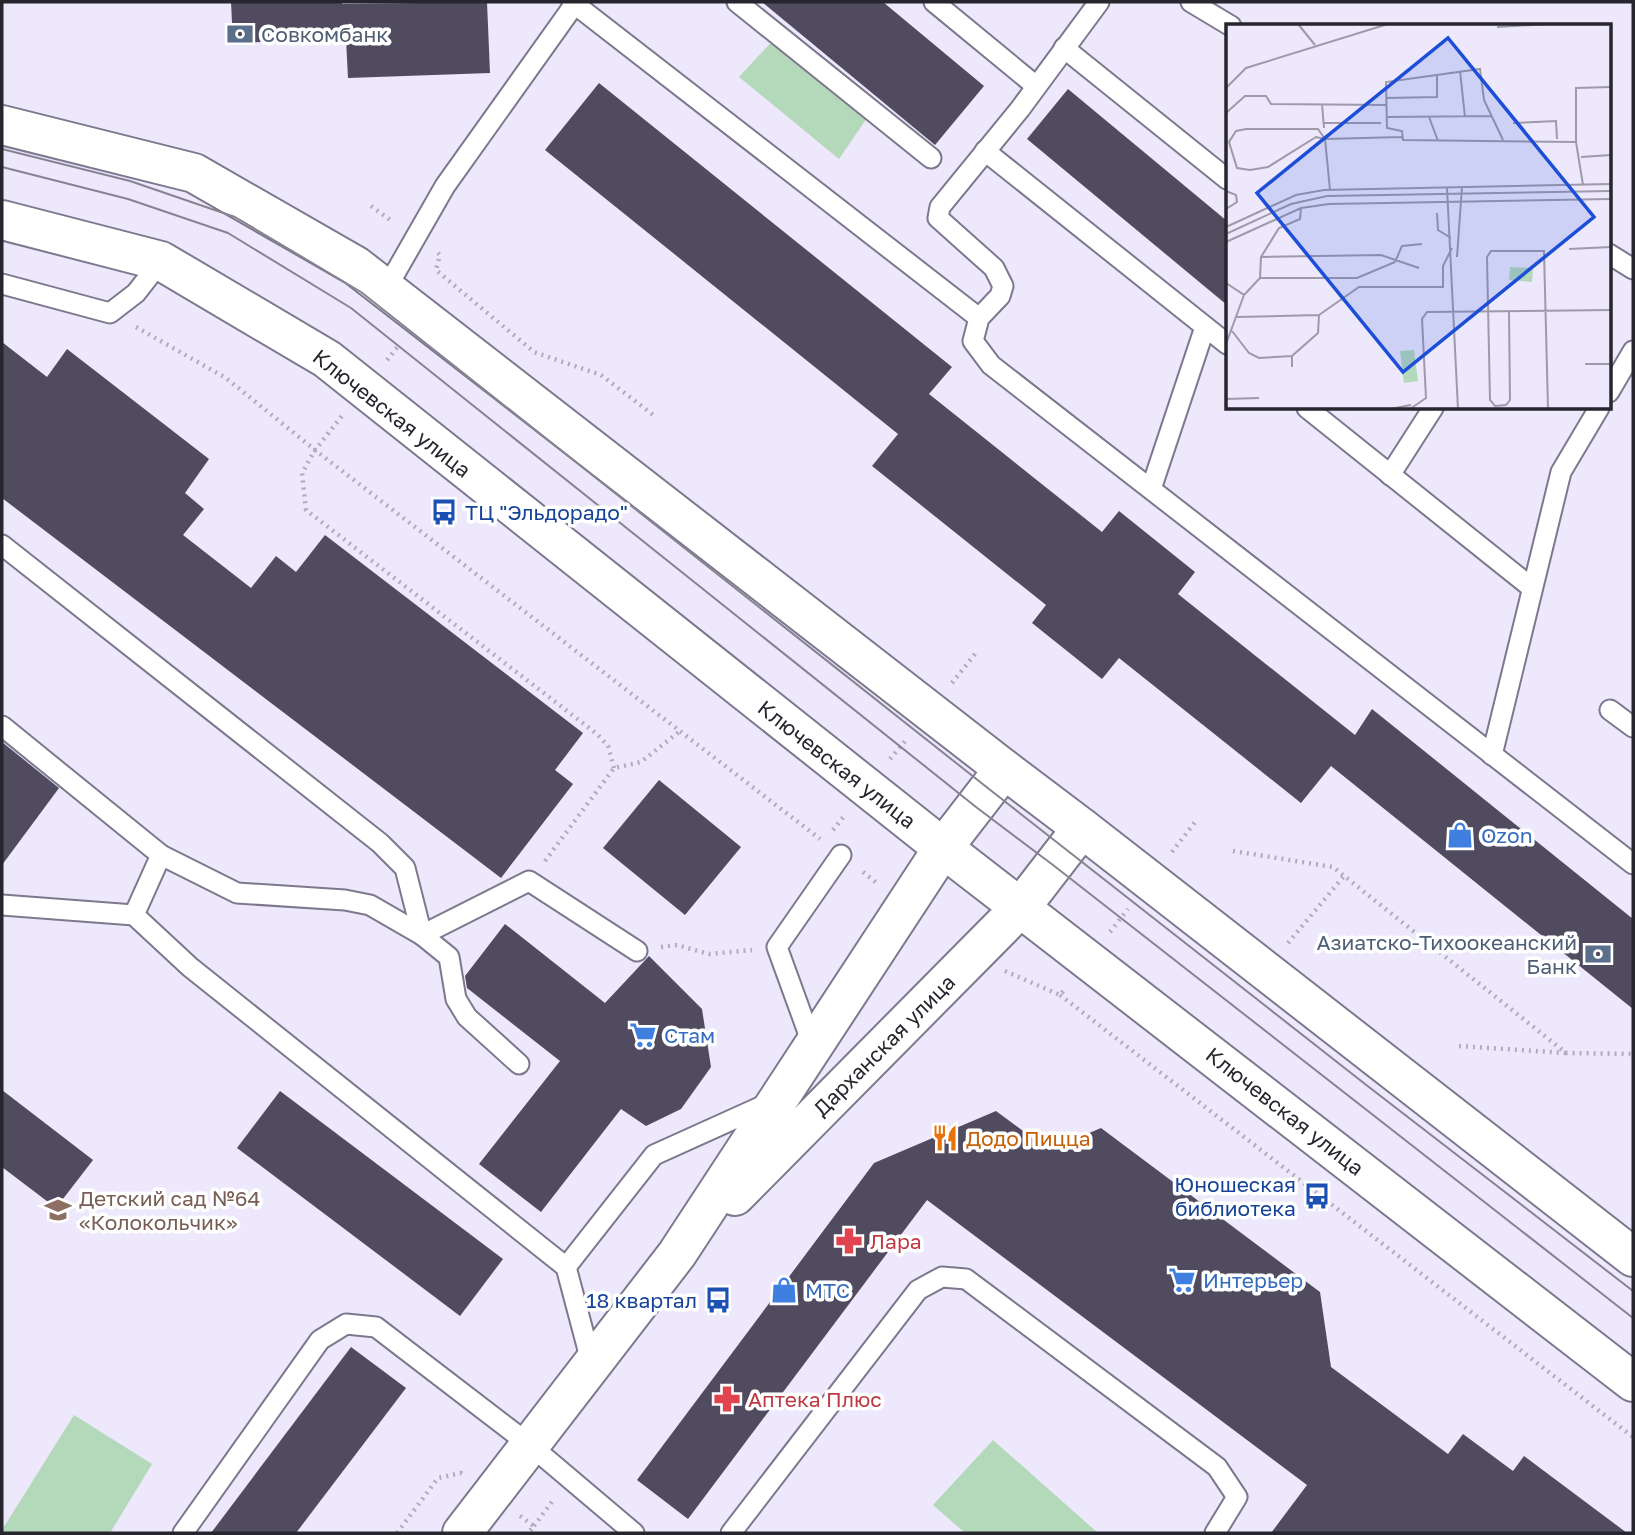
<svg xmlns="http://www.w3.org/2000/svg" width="1635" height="1535" font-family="'Golos Text',sans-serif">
  <rect width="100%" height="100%" fill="#ede8fb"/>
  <g fill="#b4d8ba">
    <polygon points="776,37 871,112 839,159 739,77"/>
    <polygon points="74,1415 152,1464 110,1533 2,1533 2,1530"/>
    <polygon points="993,1440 1098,1533 965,1533 933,1505"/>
  </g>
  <g fill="#504b5f">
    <polygon points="231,2 342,2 342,4 487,2 490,73 348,78 346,39 233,43"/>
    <polygon points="762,2 883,2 984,86 935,145"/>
    <polygon points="599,83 952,367 929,394 1102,532 1119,511 1195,572 1178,594 1355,735 1372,709 1633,919 1633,1009 1331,766 1301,803 1119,658 1102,679 1032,623 1046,605 872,466 898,434 545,150"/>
    <polygon points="1068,89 1227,221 1227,305 1027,139"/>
    <polygon points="2,342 47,377 67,349 209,459 185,493 204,509 183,535 251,588 276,556 296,572 325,535 583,733 555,770 573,784 501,878 2,498"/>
    <polygon points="2,742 59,788 2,865"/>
    <polygon points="659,780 741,847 685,915 603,848"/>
    <polygon points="505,924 605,1003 649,956 702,1009 711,1067 681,1109 646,1126 621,1109 541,1212 479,1164 560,1061 467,988 465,976"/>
    <polygon points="2,1090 93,1160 56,1208 2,1167"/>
    <polygon points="280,1091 503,1259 460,1316 237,1148"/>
    <polygon points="996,1111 1049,1150 1101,1128 1320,1292 1331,1367 1448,1454 1463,1434 1513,1471 1524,1456 1627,1533 1271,1533 1307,1485 927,1200 688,1519 637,1480 874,1163"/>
    <polygon points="351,1347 406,1388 296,1533 211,1533"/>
  </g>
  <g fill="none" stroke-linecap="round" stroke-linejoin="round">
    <g stroke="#7d788d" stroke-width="23">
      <g id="service">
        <polyline points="572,2 979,318"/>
        <polyline points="737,2 931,158"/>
        <polyline points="934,2 1036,86"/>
        <polyline points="1099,2 1020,109 940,207 938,218 994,268 1003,286 1000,296 979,318 973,341 991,365 1633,864"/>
        <polyline points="1191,2 1231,26"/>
        <polyline points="1064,48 1227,179"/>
        <polyline points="985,151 1227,344"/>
        <polyline points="1609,254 1633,269"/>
        <polyline points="2,284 110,313 136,293 161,261"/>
        <polyline points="386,289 445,186 574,5 575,2"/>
        <polyline points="1609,392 1633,351"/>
        <polyline points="1307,408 1532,588"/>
        <polyline points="1390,475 1433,408"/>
        <polyline points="1151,489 1205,327"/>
        <polyline points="2,545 380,843 405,868 422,935"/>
        <polyline points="1610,710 1633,727"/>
        <polyline points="2,726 161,855 237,893 345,900 370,905 422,935 449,957 456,999 467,1017 519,1064"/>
        <polyline points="1492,755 1561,472 1599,408"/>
        <polyline points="2,905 134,915 190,967 566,1267 654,1155 769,1103"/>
        <polyline points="134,915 161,855"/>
        <polyline points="422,935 529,881 637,951"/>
        <polyline points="813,1046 777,947 841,855"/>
        <polyline points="566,1267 592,1365"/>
        <polyline points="183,1533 320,1340 346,1324 376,1327 530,1445 634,1533"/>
        <polyline points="731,1533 918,1290 942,1277 966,1279 1217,1467 1237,1497 1215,1533"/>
      </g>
    </g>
    <g stroke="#7d788d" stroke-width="42">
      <g id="tertiary">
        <polyline points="735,1196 1021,907 1082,828"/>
        <polyline points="462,1533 677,1254 943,848 1004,769"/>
      </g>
    </g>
    <g stroke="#7d788d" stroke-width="42">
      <g id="secondary">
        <polyline points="2,125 194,173 356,266 1004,769 1082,828 1633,1257"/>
        <polyline points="2,220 161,261 327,359 943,848 1633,1382"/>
      </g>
    </g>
    <g stroke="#b0acbc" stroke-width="4.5" stroke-dasharray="2 5" stroke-linecap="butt">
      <polyline points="371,206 393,222"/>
      <polyline points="438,253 440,255 436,270 534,352 601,375 656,417"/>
      <polyline points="136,327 226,378 315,450 342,416"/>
      <polyline points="387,360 399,345"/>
      <polyline points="952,683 975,654"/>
      <polyline points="890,759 907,739"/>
      <polyline points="614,768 608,746 597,734 306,510 302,473 315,450 820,839"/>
      <polyline points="833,830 845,815"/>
      <polyline points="1233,851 1333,867 1566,1053 1633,1054"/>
      <polyline points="1172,852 1195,822"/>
      <polyline points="545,861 614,768 641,762 680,731"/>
      <polyline points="863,872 878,884"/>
      <polyline points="1110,932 1128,909"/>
      <polyline points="1288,943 1344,876"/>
      <polyline points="661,947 677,945 709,954 752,950"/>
      <polyline points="1005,971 1060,995 1065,989"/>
      <polyline points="1060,995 1633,1437"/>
      <polyline points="1459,1046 1566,1053"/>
      <polyline points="520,1516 534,1526 528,1533"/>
      <polyline points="534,1526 554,1499"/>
      <polyline points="397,1533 438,1478 461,1473 462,1474"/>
    </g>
    <use href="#service" stroke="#fff" stroke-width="19"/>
    <use href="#tertiary" stroke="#fff" stroke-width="38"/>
    <use href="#secondary" stroke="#fff" stroke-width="38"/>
    <g stroke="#878391" stroke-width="2">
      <polyline points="2,149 130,181 235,217 361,292 989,789 1365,1084 1633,1291"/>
      <polyline points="2,167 128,199 228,233 351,308 976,807 1053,865 1633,1318"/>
    </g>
  </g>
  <defs>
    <g id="bank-bare" transform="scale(2.1)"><path d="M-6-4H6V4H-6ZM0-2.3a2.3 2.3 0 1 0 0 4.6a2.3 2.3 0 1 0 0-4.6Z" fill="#5c6f8a" stroke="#fff" stroke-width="2.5" paint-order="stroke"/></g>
    <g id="bus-bare" transform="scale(2.1)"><path d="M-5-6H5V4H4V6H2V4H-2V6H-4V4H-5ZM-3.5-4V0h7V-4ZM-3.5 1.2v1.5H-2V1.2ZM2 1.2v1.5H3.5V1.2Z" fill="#1a4fb4" stroke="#fff" stroke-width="2.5" paint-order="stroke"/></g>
    <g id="shop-bare" transform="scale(2.1)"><path d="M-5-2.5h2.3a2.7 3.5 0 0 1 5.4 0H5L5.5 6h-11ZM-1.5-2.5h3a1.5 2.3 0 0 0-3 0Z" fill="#3f7fe0" stroke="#fff" stroke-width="2.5" paint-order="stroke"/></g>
    <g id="supermarket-bare" transform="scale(2.1)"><path d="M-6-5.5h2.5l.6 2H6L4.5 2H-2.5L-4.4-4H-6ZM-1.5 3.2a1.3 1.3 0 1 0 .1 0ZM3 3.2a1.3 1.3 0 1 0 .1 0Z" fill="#3f7fe0" stroke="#fff" stroke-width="2.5" paint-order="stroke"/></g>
    <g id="restaurant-bare" transform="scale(2.1)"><path d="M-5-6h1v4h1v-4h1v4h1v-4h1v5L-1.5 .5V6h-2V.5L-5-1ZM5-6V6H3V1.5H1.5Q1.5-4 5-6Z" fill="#e8710a" stroke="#fff" stroke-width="2.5" paint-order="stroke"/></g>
    <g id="school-bare" transform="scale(2.1)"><path d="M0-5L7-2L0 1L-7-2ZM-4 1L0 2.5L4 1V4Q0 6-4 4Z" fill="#8d6e63" stroke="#fff" stroke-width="2.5" paint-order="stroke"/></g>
    <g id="pharmacy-bare" transform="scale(2.1)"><path d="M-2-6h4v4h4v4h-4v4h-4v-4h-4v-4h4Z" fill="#e0444e" stroke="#fff" stroke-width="2.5" paint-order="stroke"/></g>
  </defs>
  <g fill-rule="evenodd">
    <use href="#bank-bare" x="240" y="34"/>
    <use href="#bus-bare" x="444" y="512"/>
    <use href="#shop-bare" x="1460" y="835"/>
    <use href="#bank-bare" x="1598" y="954"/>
    <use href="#supermarket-bare" x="643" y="1035"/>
    <use href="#restaurant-bare" x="945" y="1138"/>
    <use href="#bus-bare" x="1317" y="1196"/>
    <use href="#school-bare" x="58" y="1210"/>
    <use href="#pharmacy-bare" x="849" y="1241"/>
    <use href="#supermarket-bare" x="1182" y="1280"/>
    <use href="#shop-bare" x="784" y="1290"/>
    <use href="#bus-bare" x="718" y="1300"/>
    <use href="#pharmacy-bare" x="727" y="1399"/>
  </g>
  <g text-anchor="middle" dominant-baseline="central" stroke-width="7" stroke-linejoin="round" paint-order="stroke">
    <g font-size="21" fill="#4e5e75" stroke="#fff" text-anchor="start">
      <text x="261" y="34">Совкомбанк</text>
      <text x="1577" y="942" text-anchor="end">Азиатско-Тихоокеанский<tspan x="1577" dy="24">Банк</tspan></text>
    </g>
    <g font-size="21" fill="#27252d" stroke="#fff">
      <text transform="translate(392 413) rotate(38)">Ключевская улица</text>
      <text transform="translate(837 764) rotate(38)">Ключевская улица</text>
      <text transform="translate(884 1045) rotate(-45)">Дарханская улица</text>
      <text transform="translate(1285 1111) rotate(38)">Ключевская улица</text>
    </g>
    <g font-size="21" fill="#164399" stroke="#fff" text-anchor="end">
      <text x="465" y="512" text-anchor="start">ТЦ "Эльдорадо"</text>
      <text x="1296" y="1184">Юношеская<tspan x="1296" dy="24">библиотека</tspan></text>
      <text x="697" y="1300">18 квартал</text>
    </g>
    <g font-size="21" fill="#366cbe" stroke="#fff" text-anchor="start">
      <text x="1481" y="835">Ozon</text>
      <text x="664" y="1035">Стам</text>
      <text x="1203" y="1280">Интерьер</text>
      <text x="805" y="1290">МТС</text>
    </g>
    <g font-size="21" fill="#c56008" stroke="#fff" text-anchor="start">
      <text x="966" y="1138">Додо Пицца</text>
    </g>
    <g font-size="21" fill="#785e54" stroke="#fff" text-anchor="start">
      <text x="79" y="1198">Детский сад №64<tspan x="79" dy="24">«Колокольчик»</tspan></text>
    </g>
    <g font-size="21" fill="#be3a42" stroke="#fff" text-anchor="start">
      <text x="870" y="1241">Лара</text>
      <text x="748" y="1399">Аптека Плюс</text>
    </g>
  </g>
  <g transform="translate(1226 24)">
    <rect width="385" height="385" fill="#ede8fb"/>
    <path d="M284,243L307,244L306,258L283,256ZM188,326L192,357L178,359L174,327Z" fill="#b4d8ba"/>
    <path fill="none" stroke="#9e9aa9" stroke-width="2" d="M72,0L89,21M271,3L324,0M234,47L239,93M0,64L20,44L162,0M160,74L211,73V51M96,80L98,104M0,89L19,72H40L45,80L160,81M161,93L266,92M203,93L212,117M98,99H155M287,99L330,97L331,115M277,116L258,76L254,45L160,58L161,104L176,107L177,116L350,118L357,161M350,118V64L385,63M355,133L385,131M221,164L232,385M104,166L99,115L92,105H20L10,107L3,118L11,144L24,146L42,143L90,113L99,115L176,113M0,167L10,171L11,178L0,185M211,189L212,206L225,214M0,203L70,171L98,166L385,160M0,210L65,180L101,172L385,167M0,218L75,184L103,180L385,175M343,225L385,223M35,233L155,231L193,244M231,233L236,163M169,238L176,222L196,220M34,254H131L169,238M0,259L18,271L0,320M18,271L34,254L35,233L53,204L74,195L75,184M283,288L284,376L280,381L269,382L264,376L261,233L265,227H318L322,385M11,293L93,291M6,307L23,329L33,334L66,332M359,340H385M66,343V332L92,309L93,291L133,263H217V242L226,224M0,375L33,374M164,385L185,381M184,385L200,374L196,295L201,288L385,286"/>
    <path fill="#1d4ed8" fill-opacity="0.15" stroke="#1d4ed8" stroke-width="3.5" d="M222,14L368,193L177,348L31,169Z"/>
    <rect width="385" height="385" fill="none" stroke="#27252d" stroke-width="3.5"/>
  </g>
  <rect width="1635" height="1535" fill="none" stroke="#27252d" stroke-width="7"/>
</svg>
